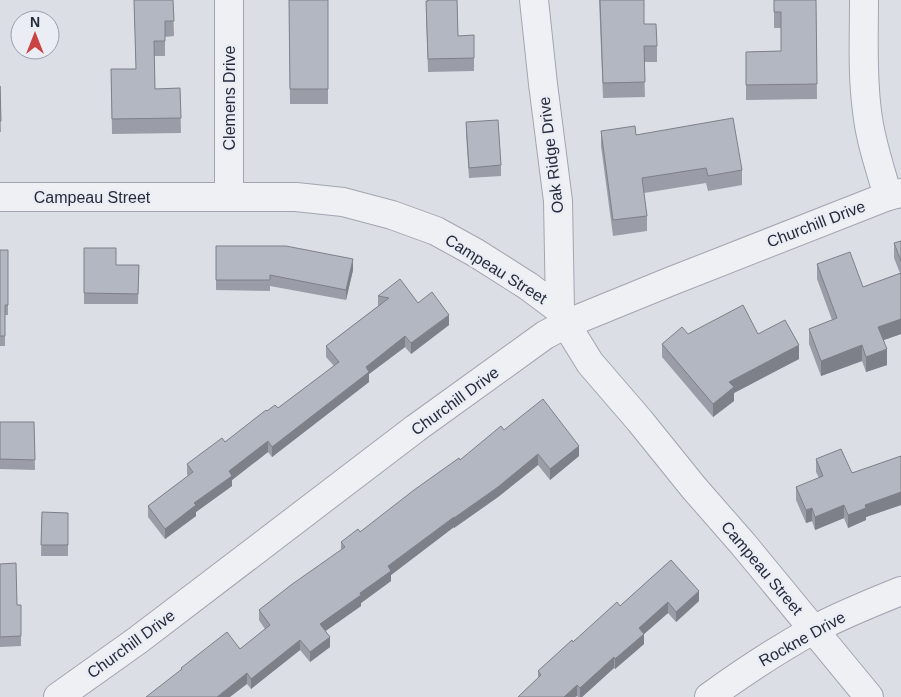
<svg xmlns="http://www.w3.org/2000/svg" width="901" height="697" font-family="Arial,sans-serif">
  <rect width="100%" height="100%" fill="#dcdee6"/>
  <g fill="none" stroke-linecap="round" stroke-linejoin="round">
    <g stroke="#a2a5b0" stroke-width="30">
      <g id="minor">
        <polyline points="229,0 229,197"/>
        <polyline points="534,0 543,84 558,201 560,310"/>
        <path d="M864,0C864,37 862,74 867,111C870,140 880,168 888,196"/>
        <polyline points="0,197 296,197 343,202 392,215 436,231 476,253 528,286 560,310 566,324 590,363 640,421 694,488 743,544 869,697"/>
        <polyline points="58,697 138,640 416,428 545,335 566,324 669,282 888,196 901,193"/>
        <path d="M709,697C742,673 777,650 813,630C841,615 871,603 901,591"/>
      </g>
    </g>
    <use href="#minor" stroke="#eef0f4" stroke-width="28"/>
  </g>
  <g fill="#9a9da7">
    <polygon points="134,0 173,0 174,36 165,37 165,56 154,56 155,89 180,88 181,133 112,134 111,69 136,69"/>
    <polygon points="289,0 328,0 328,104 290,104"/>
    <polygon points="427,0 457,0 458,36 474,58 474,71 428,72 426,14 426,1 428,1"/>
    <polygon points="599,0 635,0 644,24 657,46 657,62 644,62 645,97 603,98"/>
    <polygon points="774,0 816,0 817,99 746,100 746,52 781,51 781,28 774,28"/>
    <polygon points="0,86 1,132 0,132"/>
    <polygon points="466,122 501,165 501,176 469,178 466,133"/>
    <polygon points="601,131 636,135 742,170 742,185 708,191 706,183 644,193 647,216 647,231 613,236 601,146"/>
    <polygon points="901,241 901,334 884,340 887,365 866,372 862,361 821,376 809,344 809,329 832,320 817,279 817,264 863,287 900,273 894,258 894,243"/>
    <polygon points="216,246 353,270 346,300 270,286 270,291 216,290"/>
    <polygon points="84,248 116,265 139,265 138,304 84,304"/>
    <polygon points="0,250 8,250 8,315 5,315 5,346 0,346"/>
    <polygon points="378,296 418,303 449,325 411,354 405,347 369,374 369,382 272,457 268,452 232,480 232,486 196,512 196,516 165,539 148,517 148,506 188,476 187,474 187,464 225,442 267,411 278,408 334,366 326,357 326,346 378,306"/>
    <polygon points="688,334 758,334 799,359 734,393 734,401 713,417 662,357 662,344"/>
    <polygon points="0,422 34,422 35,470 0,469"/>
    <polygon points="504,430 579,456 550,480 538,465 498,497 454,528 454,527 391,575 391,581 361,603 361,606 325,631 330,647 310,662 300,650 251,689 247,684 181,670 181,668 240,649 265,629 259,620 259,610 341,550 341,542 360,532 460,460"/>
    <polygon points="901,456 901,505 866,517 866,520 848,528 844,518 815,530 812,521 806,523 796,500 796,487 819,478 816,472 816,459 852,473"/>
    <polygon points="42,512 68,513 68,556 41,556"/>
    <polygon points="671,560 699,601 676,622 668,613 644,634 644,644 615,669 614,668 582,697 578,697 577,696 575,697 518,697 538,678 538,671 573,642 620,606"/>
    <polygon points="0,564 17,605 21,605 21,646 0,647"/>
  </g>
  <g fill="#7d8088">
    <polygon points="353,259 353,270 346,300 346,290"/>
    <polygon points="449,315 449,325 411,354 411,343"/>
    <polygon points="901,319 901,334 878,342 878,327"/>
    <polygon points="405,336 405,347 369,374 369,382 272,457 272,447 366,367"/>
    <polygon points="799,345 799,359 734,393 734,401 713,417 713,404 729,382"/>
    <polygon points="862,345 862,361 821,376 821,361"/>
    <polygon points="887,349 887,365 866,372 866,357"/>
    <polygon points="268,441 268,452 232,480 232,486 196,512 196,516 165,539 165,529 229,471"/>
    <polygon points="579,446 579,456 550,480 550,469"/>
    <polygon points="538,454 538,465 498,497 454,528 454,518"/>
    <polygon points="901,492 901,505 866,517 866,520 848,528 848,515 865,505"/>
    <polygon points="844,505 844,518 815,530 815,517"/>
    <polygon points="812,508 812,521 806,523 806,510"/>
    <polygon points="454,517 454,527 391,575 391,581 361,603 361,606 320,635 320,624 360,593 388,566"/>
    <polygon points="699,591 699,601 676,622 676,612"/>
    <polygon points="668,602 668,613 644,634 644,644 615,669 615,659 639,628"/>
    <polygon points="330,637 330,647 310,662 310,652"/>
    <polygon points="300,640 300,650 251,689 251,679"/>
    <polygon points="614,657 614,668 582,697 580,697 580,688"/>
    <polygon points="247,673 247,684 230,697 217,697"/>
    <polygon points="577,685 577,696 575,697 564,697"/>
  </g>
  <g fill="#b3b7c2" stroke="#7d8088">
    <polygon points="134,0 173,0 174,21 165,21 165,41 154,41 155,89 180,88 181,118 112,119 111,69 136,69"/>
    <polygon points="289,0 328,0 328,89 290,89"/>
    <polygon points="428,0 457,0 458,36 474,35 474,58 428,59 426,1 428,1"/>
    <polygon points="600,0 644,0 644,24 656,24 657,46 644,46 645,82 603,83"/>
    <polygon points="774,0 816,0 817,84 746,85 746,52 781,51 781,12 774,12"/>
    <polygon points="0,86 1,121 0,121"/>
    <polygon points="733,118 742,170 708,176 706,168 642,178 647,216 613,220 601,131 635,126 636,135"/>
    <polygon points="498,120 501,165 469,168 466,122"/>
    <polygon points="901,241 901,261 894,243"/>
    <polygon points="216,246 286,246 353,259 346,290 270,275 270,280 216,280"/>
    <polygon points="84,248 116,248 116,265 139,265 138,294 84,293"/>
    <polygon points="0,250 8,250 8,305 5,305 5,336 0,336"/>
    <polygon points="850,252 863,287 901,273 901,319 878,327 887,349 866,357 862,345 821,361 809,329 837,318 817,264"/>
    <polygon points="400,279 418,303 432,292 449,315 411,343 405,336 366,367 369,372 272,447 268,441 229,471 232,476 194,503 196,505 165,529 148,506 193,472 187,464 222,438 225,442 266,410 267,411 275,405 278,408 339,362 326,346 389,298 378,296"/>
    <polygon points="743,305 758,334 785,320 799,345 729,382 734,387 713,404 662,344 682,327 688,334"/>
    <polygon points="543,399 579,446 550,469 538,454 498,487 454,518 454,517 388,566 391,571 360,593 361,595 320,624 330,637 310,652 300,640 251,679 247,673 217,697 146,697 182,669 181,668 227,632 240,649 270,625 259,610 291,585 345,547 341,542 358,529 360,532 414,490 459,458 460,460 501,426 504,430"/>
    <polygon points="0,422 34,422 35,460 0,459"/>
    <polygon points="841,449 852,473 901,456 901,492 865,505 866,508 848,515 844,505 815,517 812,508 806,510 796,487 823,476 816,459"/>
    <polygon points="42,512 68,513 68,545 41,545"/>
    <polygon points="671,560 699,591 676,612 668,602 639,628 644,634 615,659 614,657 580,688 577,685 564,697 518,697 541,675 538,671 572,640 573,642 617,602 620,606"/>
    <polygon points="16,563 17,605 21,605 21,636 0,637 0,564"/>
  </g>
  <g text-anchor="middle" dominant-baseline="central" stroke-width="5" stroke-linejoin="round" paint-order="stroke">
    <g font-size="16" fill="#262b3c" stroke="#ebedf4">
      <text transform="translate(229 98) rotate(-90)">Clemens Drive</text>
      <text transform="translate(551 155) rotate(-97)">Oak Ridge Drive</text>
      <text x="92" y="197">Campeau Street</text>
      <text transform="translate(816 224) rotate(-21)">Churchill Drive</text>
      <text transform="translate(496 269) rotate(32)">Campeau Street</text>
      <text transform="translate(455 401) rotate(-36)">Churchill Drive</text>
      <text transform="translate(762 568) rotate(50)">Campeau Street</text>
      <text transform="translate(802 639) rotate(-29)">Rockne Drive</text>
      <text transform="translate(131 644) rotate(-36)">Churchill Drive</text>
    </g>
  </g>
  <g transform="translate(35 35)"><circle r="24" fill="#ebedf4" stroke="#9c9faa"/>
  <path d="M0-4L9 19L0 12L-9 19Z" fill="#ca4242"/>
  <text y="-8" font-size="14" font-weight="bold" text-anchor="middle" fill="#262b3c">N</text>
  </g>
</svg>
